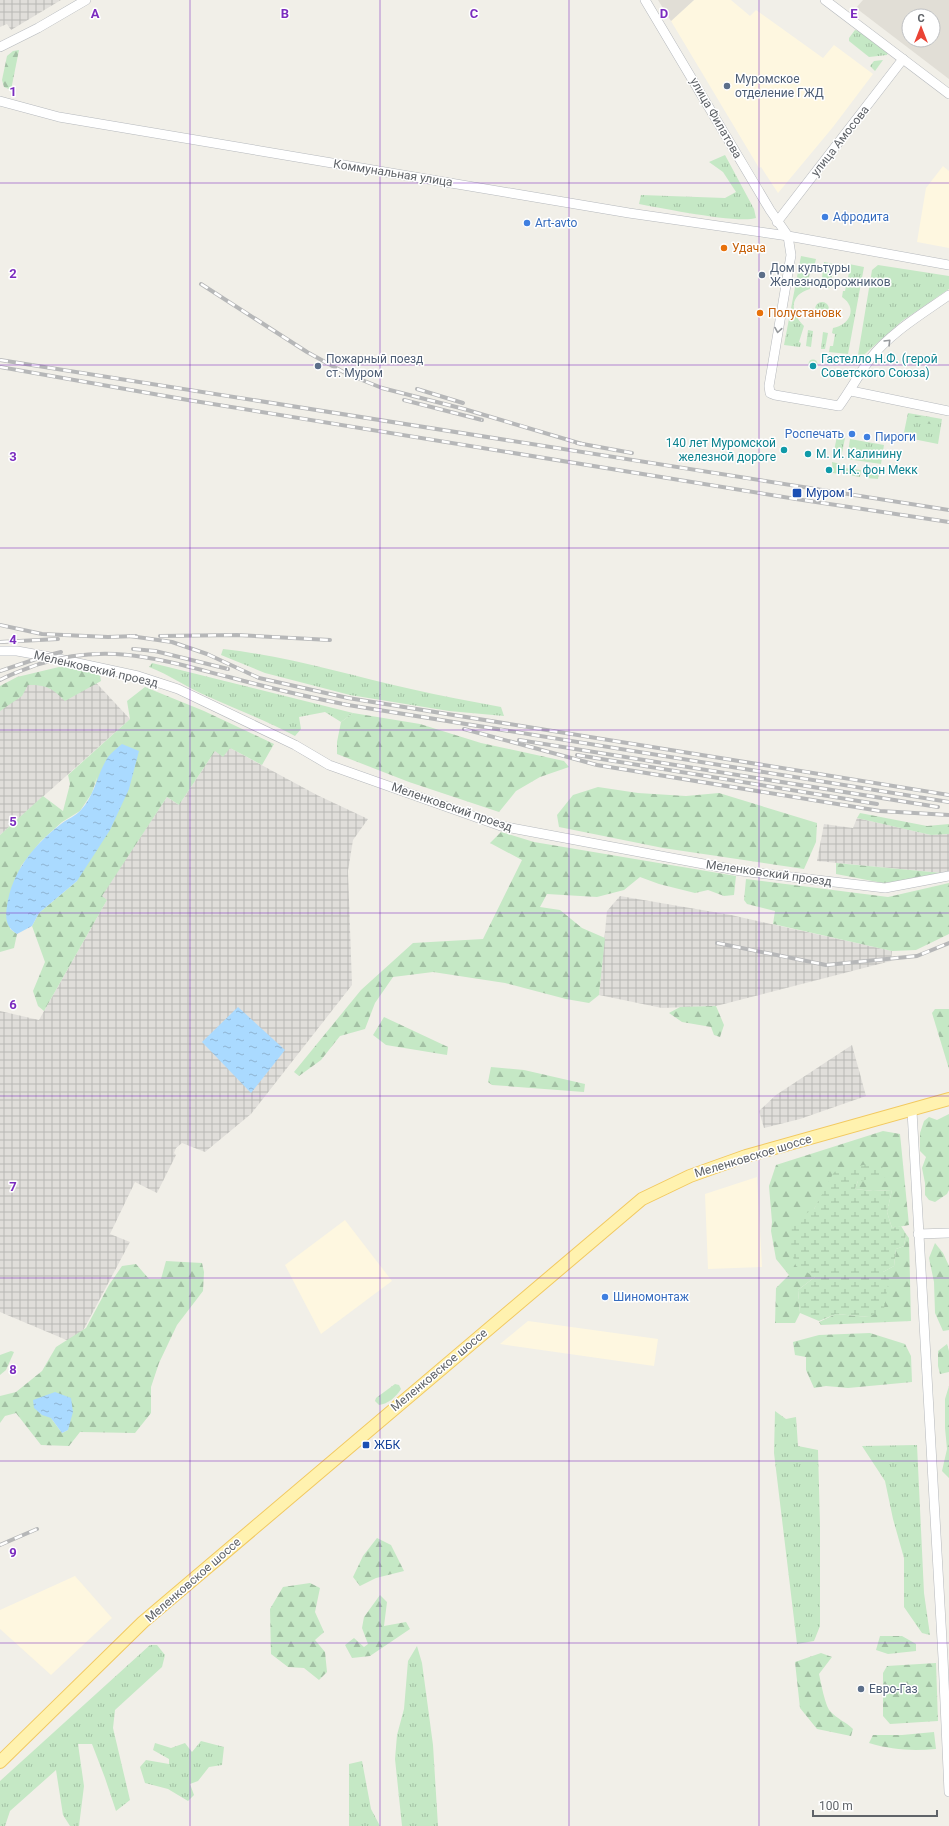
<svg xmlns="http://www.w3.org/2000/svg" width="949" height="1826" font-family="Roboto,sans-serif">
  <defs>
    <pattern id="industrial-grid" width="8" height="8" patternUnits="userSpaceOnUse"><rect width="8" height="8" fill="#e0deda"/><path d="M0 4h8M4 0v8" fill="none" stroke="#b9b8b5"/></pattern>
    <pattern id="grass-tufts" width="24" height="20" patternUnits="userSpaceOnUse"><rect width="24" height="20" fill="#c5e8c5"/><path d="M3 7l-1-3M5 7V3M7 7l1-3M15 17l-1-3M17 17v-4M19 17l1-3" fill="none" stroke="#a3c0a4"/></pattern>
    <pattern id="forest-firs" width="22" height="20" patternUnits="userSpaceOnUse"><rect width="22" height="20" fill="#c5e8c5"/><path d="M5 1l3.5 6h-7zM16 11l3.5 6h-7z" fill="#a3c0a4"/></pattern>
    <pattern id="wetland-marsh" width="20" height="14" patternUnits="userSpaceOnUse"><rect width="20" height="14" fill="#c5e8c5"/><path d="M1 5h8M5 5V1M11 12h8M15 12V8" fill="none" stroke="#a3c0a4"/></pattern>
    <pattern id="water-ripples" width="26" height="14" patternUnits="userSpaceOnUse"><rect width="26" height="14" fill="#aadaff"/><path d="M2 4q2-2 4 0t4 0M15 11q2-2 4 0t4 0" fill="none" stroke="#8eb4d2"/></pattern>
  </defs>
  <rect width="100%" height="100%" fill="#f1efe8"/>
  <g fill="#fef7e0">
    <polygon points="694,0 731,0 750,16 756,10 823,58 834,45 873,74 833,127 778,193 761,167 759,168 671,21"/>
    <polygon points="943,166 949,171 949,248 917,242 926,188"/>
    <polygon points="757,1177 762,1267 708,1269 705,1194"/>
    <polygon points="345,1220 392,1281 321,1334 285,1265"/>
    <polygon points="528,1321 658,1339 654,1366 500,1344"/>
    <polygon points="75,1576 112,1618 51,1675 0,1629 0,1610"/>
  </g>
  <g fill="url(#industrial-grid)">
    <polygon points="0,0 61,0 11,30 7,24 0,27"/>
    <polygon points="86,672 130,719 0,835 0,703 29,682"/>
    <polygon points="230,748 317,795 368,819 353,840 348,871 352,985 251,1114 205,1152 182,1143 176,1148 174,1153 176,1155 157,1193 135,1182 110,1234 130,1242 76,1344 0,1312 0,1011 39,1020 107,900 101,896 167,797 179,805 215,751"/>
    <polygon points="857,818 931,835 949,834 949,871 942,873 817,861 824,824 853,828"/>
    <polygon points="620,896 731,915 892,951 891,961 716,1006 662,1008 599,995 607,911"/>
    <polygon points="852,1045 866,1096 800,1119 764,1128 759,1111 776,1095"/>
  </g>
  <g fill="#e1ded6" fill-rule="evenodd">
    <polygon points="658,0 694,0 671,21"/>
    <path d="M863,0H949V79L856,8ZM909,16H933V40H909Z"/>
  </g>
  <g fill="url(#grass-tufts)">
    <polygon points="855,30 859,31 888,52 887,55 869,57 849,41 849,38"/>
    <polygon points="883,60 875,71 870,66 874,61"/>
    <path d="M725,155L754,209L756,218C739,224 661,208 639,204L641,195L725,198L736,192L723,172L709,162Z"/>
    <path d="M801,256L816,259L814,267H811L808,283L810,284V289C789,295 790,312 804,326L799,342L801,343L800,347L784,345Z"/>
    <polygon points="824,262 834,264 830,288 821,286"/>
    <path d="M849,264L864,267L848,354L829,352L830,346H833L835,334L832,333L833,328C850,325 858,308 842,297L843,291H845L849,273L847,272Z"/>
    <polygon points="878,265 949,276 949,289 902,321 857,361 872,270"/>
    <circle cx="822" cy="309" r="7"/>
    <polygon points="808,330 813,331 811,347 806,346"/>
    <polygon points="823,332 828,333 825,349 821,349"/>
    <circle cx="813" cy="364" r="4.5"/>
    <polygon points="908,413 942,419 938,444 903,437"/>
    <polygon points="837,436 845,438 841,458 833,456"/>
    <polygon points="850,439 884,445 881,464 847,459"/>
    <polygon points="832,462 841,464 839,474 833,473"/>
    <polygon points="844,468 861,470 860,477 843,474"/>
    <polygon points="867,471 879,473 878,479 866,478"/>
    <path d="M223,649C287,656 348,675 411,689C441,696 471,701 501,707L504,716L449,711L350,695L265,673L221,655Z"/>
    <path d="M152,663L353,713L341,722L325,712L299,717L301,729L295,736C267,721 238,710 209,697C188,688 170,675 149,667Z"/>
    <path d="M395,1384L399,1385L401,1389C396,1397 388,1404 379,1405L375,1401L376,1398Z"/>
    <polygon points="775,1411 786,1419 796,1417 798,1446 818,1450 820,1524 820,1626 814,1641 797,1644 774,1453"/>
    <polygon points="917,1445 924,1593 930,1635 922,1633 904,1607 904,1558 893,1519 885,1481 862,1446"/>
    <polygon points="150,1645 157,1645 165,1655 162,1667 115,1710 113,1728 130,1800 116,1811 105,1778 92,1744 78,1744 84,1786 79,1826 70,1826 63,1815 56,1770 10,1811 5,1826 0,1826 0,1781"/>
    <polygon points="417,1646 422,1663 433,1745 438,1826 402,1826 395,1759 397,1735 404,1709 408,1661"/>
    <polygon points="201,1741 224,1747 222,1765 209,1767 198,1781 190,1784 194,1795 188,1801 168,1789 145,1783 140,1767 146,1760 169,1764 169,1759 153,1750 155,1743 171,1748 185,1743 192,1752"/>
    <polygon points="362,1761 371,1809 380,1826 349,1826 349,1764"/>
  </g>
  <g fill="url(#forest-firs)" fill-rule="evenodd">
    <polygon points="19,50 11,90 4,87 2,80 7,56 13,51"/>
    <polygon points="912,415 938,420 939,423 937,425 909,421 909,417"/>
    <path d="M59,667L82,668L100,675L101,681L65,701C52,688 47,685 28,685L22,696L0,711V686L17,677Z"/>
    <polygon points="145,687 204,711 274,744 262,765 230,748 223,757 215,751 179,805 167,797 102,896 107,900 44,1011 38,1006 33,991 45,962 32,926 39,913 77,881 97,777 92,793 80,811 62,822 41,841 21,866 10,929 17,934 14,948 0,952 0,835 43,796 63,811 70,784 68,775 130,719 127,701"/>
    <polygon points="353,713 420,724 481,743 564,761 569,767 540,777 516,791 499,812 409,782 337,754 337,742 341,722"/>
    <polygon points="598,787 638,793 686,796 719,793 817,823 816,842 804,869 663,848 559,827 557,815 573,795"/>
    <polygon points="860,813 927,826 949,824 949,834 931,835 857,818"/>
    <polygon points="501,832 534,842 736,876 734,895 724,896 708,890 695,893 659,884 640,877 624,890 597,897 547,894 540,907 560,910 582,928 605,938 599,995 589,1003 566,999 505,983 433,972 393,977 375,1003 365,1029 340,1036 321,1060 299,1076 294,1072 361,990 413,943 483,939 522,860 490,843"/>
    <polygon points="836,863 942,873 933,877 883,883 836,874"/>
    <polygon points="746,879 888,897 949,883 949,934 916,950 892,951 773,924 775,911 747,904 744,900"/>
    <polygon points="716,1006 724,1025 720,1037 714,1035 711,1027 682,1022 669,1013 680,1007"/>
    <polygon points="935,1009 949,1009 949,1069 932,1013"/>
    <polygon points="384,1017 448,1047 447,1055 386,1045 373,1035"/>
    <polygon points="491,1067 524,1070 585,1084 584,1092 492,1085 488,1082"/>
    <polygon points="949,1114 949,1190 947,1194 935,1202 929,1200 925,1195 925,1183 922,1168 926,1157 920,1151 920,1133 924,1121 929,1117 937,1120"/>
    <polygon points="883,1131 900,1134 909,1225 892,1228 887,1212 892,1190 873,1191 855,1189 858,1181 880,1162 824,1193 814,1209 815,1277 798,1290 800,1313 795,1323 775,1323 776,1288 789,1275 776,1259 771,1231 772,1222 769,1186 776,1165"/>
    <polygon points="906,1234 909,1238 911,1321 821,1325 819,1322 836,1314 869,1317 883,1272 894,1266 896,1249 904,1246"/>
    <polygon points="935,1243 943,1253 949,1266 949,1330 943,1331 935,1313 934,1282 929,1258"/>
    <path d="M166,1261L202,1263L204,1272L203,1291L177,1325L159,1363L151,1387V1413L135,1433L80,1432L69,1446L41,1445L16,1413L5,1416L0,1423V1396L16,1392L42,1371L56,1347L86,1328L109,1285L122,1266L136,1264L149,1279H161ZM51,1418L68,1430L62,1433Z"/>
    <polygon points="870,1333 905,1344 911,1356 912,1382 848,1388 826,1386 814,1388 806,1370 806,1357 795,1355 793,1342 819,1335"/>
    <polygon points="947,1344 949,1351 949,1372 940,1374 938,1366 938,1351"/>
    <polygon points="11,1351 14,1352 6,1370 0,1375 0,1355"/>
    <polygon points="949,1386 949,1478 942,1471 947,1449 945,1428 945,1399"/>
    <polygon points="377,1538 391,1545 404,1571 376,1578 360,1586 353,1577 363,1556"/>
    <polygon points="310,1583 320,1588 315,1612 324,1632 315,1640 325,1652 327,1672 319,1680 304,1668 288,1667 271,1654 270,1609 283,1587"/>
    <polygon points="380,1595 387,1602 384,1626 406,1622 410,1629 370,1656 352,1658 345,1645 354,1638 364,1647 368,1644 362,1628 364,1617"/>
    <polygon points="880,1636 902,1636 916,1644 916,1651 888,1654 876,1650"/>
    <path d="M821,1653L832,1657L819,1674C821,1683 825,1705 830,1711C837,1719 846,1722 853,1729L851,1736L817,1729L800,1708L795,1662Z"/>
    <polygon points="936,1663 938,1721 890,1724 883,1716 883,1673 887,1666"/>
    <path d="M934,1732L936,1749C912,1751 892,1750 869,1743L873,1735H902Z"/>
  </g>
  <polygon fill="url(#wetland-marsh)" points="880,1161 886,1177 858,1181 855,1189 873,1191 892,1190 887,1212 892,1228 901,1226 906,1234 904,1246 896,1249 894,1266 883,1272 889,1279 884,1309 869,1317 836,1314 819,1321 800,1313 798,1290 815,1277 796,1266 791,1251 792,1221 814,1209 834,1172"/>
  <g fill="url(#water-ripples)">
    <path d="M122,744L139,751L129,789L110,830L77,881L39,913L32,926L17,934C6,927 5,918 7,906C12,871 34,845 61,824C67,819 76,816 81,810C95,795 97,774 108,757C112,752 117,748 122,744Z"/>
    <polygon points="238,1007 285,1050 251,1093 202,1042"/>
    <polygon points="55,1392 71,1398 73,1412 68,1430 62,1433 51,1418 42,1415 34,1408 33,1400"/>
  </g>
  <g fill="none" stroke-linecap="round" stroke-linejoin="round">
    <g stroke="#b5b8bc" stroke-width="10">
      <g id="minor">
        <path d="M645,0L770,210L788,236L791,255L769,386L770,393L775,395L839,406C850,391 859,374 870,359C890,333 922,314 949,295"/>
        <polyline points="825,0 949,94"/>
        <polyline points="0,47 38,28 86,0"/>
        <polyline points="0,101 59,117 629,213 788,236 949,265"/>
        <polyline points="777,222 903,59"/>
        <polyline points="851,391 949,411"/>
        <polyline points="0,651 17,651 45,656 138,676 178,689 295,745 329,765 501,826 741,871 885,888 949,876"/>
        <polyline points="912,1111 943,1658 949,1792"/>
        <polyline points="918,1234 949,1233"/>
      </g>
    </g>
    <g stroke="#f2c960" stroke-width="14">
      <polyline id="major" points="0,1762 143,1622 642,1199 690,1176 746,1156 949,1099"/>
    </g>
    <use href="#minor" stroke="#fff" stroke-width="9"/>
    <use href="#major" stroke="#fff2af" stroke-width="12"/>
    <g stroke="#b6b7b8" stroke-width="4">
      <g id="rail">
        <polyline points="201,284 307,352 347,374 382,388 464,409 582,444"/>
        <polyline points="0,360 949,510"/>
        <polyline points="0,367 188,400 796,499 949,522"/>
        <polyline points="417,389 463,403"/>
        <polyline points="404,400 482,420"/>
        <polyline points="577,443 632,453"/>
        <polyline points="0,625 42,634 108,637 136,636"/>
        <polyline points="130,636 172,642 207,654 259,678 348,698 949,795"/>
        <polyline points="160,636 237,635 330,640"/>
        <polyline points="0,642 58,639"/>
        <polyline points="133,649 155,651 228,669"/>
        <polyline points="0,671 45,656 61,652"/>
        <path d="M0,680C13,673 26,669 39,664C110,642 161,660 229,677C269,688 308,697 348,705L949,802"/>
        <polyline points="464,729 597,765 880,811 949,815"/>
        <polyline points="519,740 938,807"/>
        <polyline points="577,755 877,804"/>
        <polyline points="717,943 826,965 917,956 949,943"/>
        <polyline points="0,1545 37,1529"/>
      </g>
    </g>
    <use href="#rail" stroke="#fff" stroke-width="2.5" stroke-dasharray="8" stroke-linecap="butt"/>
  </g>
  <defs><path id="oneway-chevron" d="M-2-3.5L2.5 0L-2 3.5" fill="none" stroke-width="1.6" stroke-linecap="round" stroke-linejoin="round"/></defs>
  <g stroke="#979a9d">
    <use href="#oneway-chevron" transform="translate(778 330) rotate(99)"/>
    <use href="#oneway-chevron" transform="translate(888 342) rotate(-45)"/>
  </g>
  <path fill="none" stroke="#7b2cbf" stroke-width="1" stroke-opacity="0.55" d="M190,0V1826M380,0V1826M569,0V1826M759,0V1826M0,183H949M0,365H949M0,548H949M0,730H949M0,913H949M0,1096H949M0,1278H949M0,1461H949M0,1643H949"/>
  <g fill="#5c6f8a" stroke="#fff" stroke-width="1.5">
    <circle cx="727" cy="86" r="4"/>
    <circle cx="762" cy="275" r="4"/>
    <circle cx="318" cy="366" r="4"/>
    <circle cx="861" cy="1689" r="4"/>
  </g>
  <g fill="#3f7fe0" stroke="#fff" stroke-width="1.5">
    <circle cx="825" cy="217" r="4"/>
    <circle cx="527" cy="223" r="4"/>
    <circle cx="852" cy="434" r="4"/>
    <circle cx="867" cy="437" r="4"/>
    <circle cx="605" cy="1297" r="4"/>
  </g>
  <g fill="#e8710a" stroke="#fff" stroke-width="1.5">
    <circle cx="724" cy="248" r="4"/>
    <circle cx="760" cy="313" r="4"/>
  </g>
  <g fill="#0f9aa8" stroke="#fff" stroke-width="1.5">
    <circle cx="813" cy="366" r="4"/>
    <circle cx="784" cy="450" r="4"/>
    <circle cx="808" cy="454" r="4"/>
    <circle cx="829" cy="470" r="4"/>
  </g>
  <g fill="#1a4fb4" stroke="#fff" stroke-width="1.5">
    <rect x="792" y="488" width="10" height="10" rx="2"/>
    <rect x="362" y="1441" width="8" height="8" rx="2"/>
  </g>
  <g text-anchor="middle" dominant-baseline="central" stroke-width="3" stroke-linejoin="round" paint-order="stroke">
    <g font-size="12" fill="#4e5e75" stroke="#fff" text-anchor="start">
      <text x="735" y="79">Муромское<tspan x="735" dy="14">отделение ГЖД</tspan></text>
      <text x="770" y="268">Дом культуры<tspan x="770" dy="14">Железнодорожников</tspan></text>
      <text x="326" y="359">Пожарный поезд<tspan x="326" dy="14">ст. Муром</tspan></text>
      <text x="869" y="1689">Евро-Газ</text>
    </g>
    <g font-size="12" fill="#5f6368" stroke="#fff">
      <text transform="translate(716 118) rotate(60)">улица Филатова</text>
      <text transform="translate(840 141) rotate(-52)">улица Амосова</text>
      <text transform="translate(393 173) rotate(9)">Коммунальная улица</text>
      <text transform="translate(96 669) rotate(13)">Меленковский проезд</text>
      <text transform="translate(452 807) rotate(19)">Меленковский проезд</text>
      <text transform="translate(769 873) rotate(8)">Меленковский проезд</text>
      <text transform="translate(753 1156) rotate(-17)">Меленковское шоссе</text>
      <text transform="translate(439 1370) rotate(-40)">Меленковское шоссе</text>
      <text transform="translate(193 1580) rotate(-41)">Меленковское шоссе</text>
    </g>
    <g font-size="12" fill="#366cbe" stroke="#fff" text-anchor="start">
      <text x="833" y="217">Афродита</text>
      <text x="535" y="223">Art-avto</text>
      <text x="844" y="434" text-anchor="end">Роспечать</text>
      <text x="875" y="437">Пироги</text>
      <text x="613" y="1297">Шиномонтаж</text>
    </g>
    <g font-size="12" fill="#c56008" stroke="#fff" text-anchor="start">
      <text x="732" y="248">Удача</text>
      <text x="768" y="313">Полустановк</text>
    </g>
    <g font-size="12" fill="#0d838f" stroke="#fff" text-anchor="start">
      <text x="821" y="359">Гастелло Н.Ф. (герой<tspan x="821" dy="14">Советского Союза)</tspan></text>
      <text x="776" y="443" text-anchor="end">140 лет Муромской<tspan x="776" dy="14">железной дороге</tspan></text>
      <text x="816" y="454">М. И. Калинину</text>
      <text x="837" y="470">Н.К. фон Мекк</text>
    </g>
    <g font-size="12" fill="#164399" stroke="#fff" text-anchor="start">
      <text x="806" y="493">Муром 1</text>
      <text x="374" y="1445">ЖБК</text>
    </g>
  </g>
  <g font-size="13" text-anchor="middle" font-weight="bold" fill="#7b2cbf" stroke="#fff" stroke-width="3" stroke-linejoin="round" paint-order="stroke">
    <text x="95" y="18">A</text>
    <text x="285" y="18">B</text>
    <text x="474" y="18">C</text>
    <text x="664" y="18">D</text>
    <text x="854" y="18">E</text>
    <text x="13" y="96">1</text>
    <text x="13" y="278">2</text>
    <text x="13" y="461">3</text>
    <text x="13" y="644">4</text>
    <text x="13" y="826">5</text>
    <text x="13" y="1009">6</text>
    <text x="13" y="1191">7</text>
    <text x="13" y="1374">8</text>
    <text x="13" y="1557">9</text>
  </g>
  <g transform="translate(921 28)"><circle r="19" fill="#ffffff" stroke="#bfc1c3"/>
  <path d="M0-3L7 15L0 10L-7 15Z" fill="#ea4335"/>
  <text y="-6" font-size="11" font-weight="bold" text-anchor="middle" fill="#5f6368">С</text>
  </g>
  <path d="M813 1810v6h124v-6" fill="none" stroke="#5f6368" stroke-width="2"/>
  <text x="819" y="1810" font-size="12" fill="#5f6368" stroke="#ffffff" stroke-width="3" paint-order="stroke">100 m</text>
</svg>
